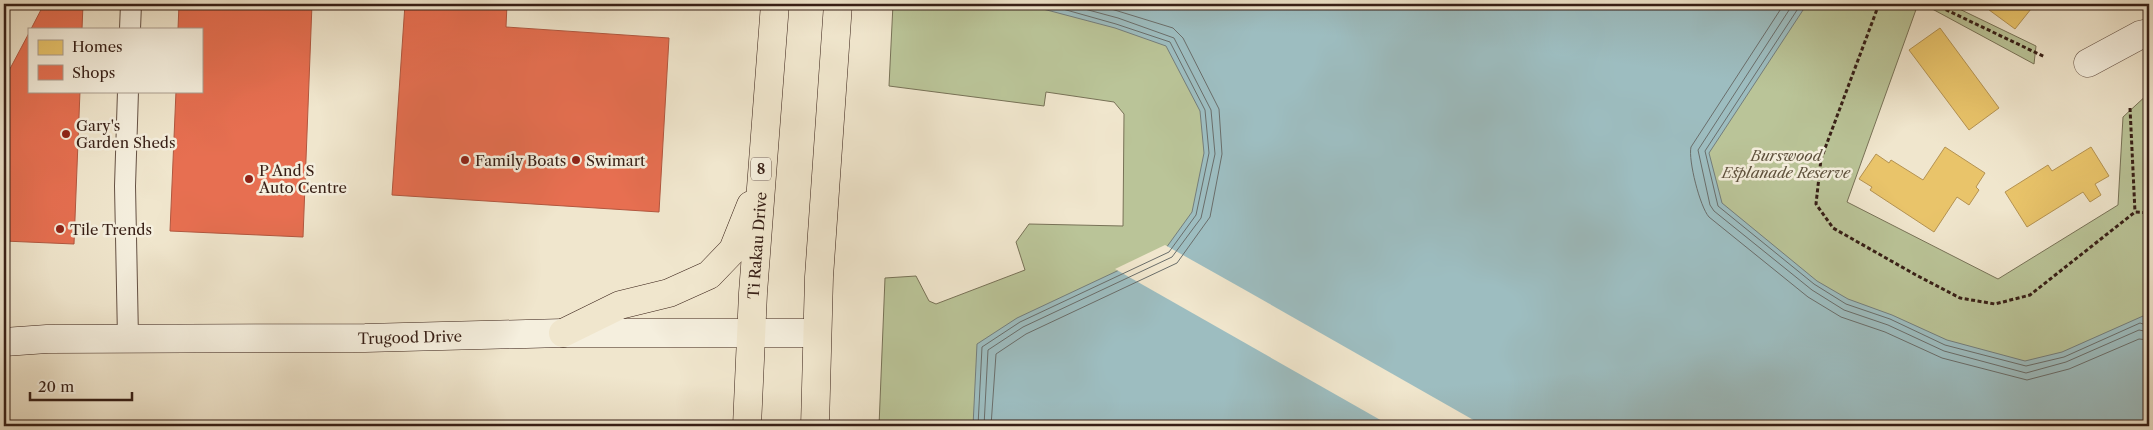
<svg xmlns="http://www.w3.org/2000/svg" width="2153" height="430" font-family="'Libre Caslon Text',serif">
  <rect width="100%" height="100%" fill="#f0e6cd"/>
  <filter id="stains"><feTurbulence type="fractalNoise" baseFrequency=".004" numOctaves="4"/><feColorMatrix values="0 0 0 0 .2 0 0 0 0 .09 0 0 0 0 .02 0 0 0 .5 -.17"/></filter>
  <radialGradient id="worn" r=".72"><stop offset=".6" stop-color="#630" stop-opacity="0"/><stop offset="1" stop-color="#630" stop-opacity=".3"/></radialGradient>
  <g fill="#bac498" stroke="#787257">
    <polygon points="893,4 1918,4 1847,202 1998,279 2118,205 2123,117 2149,93 2149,426 879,426 885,278 916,276 929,301 936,304 1025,270 1016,242 1029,224 1123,226 1124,114 1114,102 1046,92 1044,106 889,86"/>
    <polygon points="1923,4 1949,4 2036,46 2034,64"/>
  </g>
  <polygon fill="#9dbdc0" stroke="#747e7c" points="1039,4 1807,4 1709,153 1722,203 1817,281 1848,299 1892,315 1947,340 2025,361 2062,352 2143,316 2149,323 2149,426 973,426 977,344 1017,318 1166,248 1192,212 1204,153 1200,111 1166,46 1115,28 1043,9"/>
  <polygon fill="#f0e6cd" points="1165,245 1238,286 1484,426 1391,426 1115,269"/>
  <g fill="#e9c46a" stroke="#b49251">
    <polygon points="1981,4 2035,4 2015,29"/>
    <polygon points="1940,28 1999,108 1969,130 1909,50"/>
    <polygon points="1945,147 1985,173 1976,187 1979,190 1969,205 1957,197 1934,232 1870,190 1872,187 1859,179 1876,154 1889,163 1891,160 1923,180"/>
    <polygon points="2091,147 2109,176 2095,184 2101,195 2090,202 2083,192 2027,227 2005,192 2048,165 2052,171"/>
  </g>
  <g fill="#e76f51" stroke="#b2573f">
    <polygon points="44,4 83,4 82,29 31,29"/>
    <polygon points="179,4 312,4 303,237 170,231 176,91 201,91 201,29 178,29"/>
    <polygon points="405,4 507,4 506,27 669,38 659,212 392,195"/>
    <polygon points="29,33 29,91 80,91 74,244 4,241 4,80"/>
  </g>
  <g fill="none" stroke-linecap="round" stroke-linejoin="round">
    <g stroke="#6a6e6b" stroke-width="1">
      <path d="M1784,4L1691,147C1688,160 1700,207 1709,217L1808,297L1841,317L1885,332L1942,358L2027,380L2069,369L2139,339L2149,340"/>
      <polyline points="1793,4 1698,150 1710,205 1714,211 1812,290 1844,310 1888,325 1944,351 2026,373 2066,362 2139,330 2149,332"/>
      <polyline points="1801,4 1705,151 1718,206 1814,284 1846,304 1890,319 1945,345 2026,366 2064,357 2140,323 2149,326"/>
      <polyline points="978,426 982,347 1020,322 1169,252 1196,215 1209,153 1205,110 1170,42 1116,24 1045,4"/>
      <polyline points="984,426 988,350 1023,327 1172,257 1201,218 1215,154 1211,110 1174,38 1118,18 1066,4"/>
      <polyline points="991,426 996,354 1026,334 1177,263 1210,217 1222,154 1219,109 1183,38 1173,28 1095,4"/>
    </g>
    <g stroke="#655144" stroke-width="22">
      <g id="service">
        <polyline points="130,29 131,4"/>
        <polyline points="128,91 125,186 128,338"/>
      </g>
    </g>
    <g stroke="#655144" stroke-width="29">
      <polyline id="minor" points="2088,63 2140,35 2149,33"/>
    </g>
    <g stroke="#371f16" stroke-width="29">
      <g id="secondary">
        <path id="s1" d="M4,342L47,339L365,338L563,333H816"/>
      </g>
    </g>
    <g stroke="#371f16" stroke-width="29">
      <g id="primary">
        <polyline points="563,333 620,305 669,293 709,275 733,250 751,205"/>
        <path id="s2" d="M747,426L753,293L775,4"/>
        <polyline points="815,426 819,277 838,4"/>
      </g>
    </g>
    <g stroke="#371f16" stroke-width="3" stroke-dasharray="4 2.5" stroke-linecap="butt">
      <polyline points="1879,4 1821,159 1816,204 1833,228 1916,275 1960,298 1995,304 2030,295 2135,212 2149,213"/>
      <polyline points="1934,4 2045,57"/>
      <polyline points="2130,108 2135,212"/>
    </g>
    <use href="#service" stroke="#f5efde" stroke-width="20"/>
    <use href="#minor" stroke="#f5efde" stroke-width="28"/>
    <use href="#secondary" stroke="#f5efde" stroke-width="28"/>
    <use href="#primary" stroke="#f0e6cd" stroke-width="28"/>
  </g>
  <g fill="#8f2418" stroke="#f5efde" stroke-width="2">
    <circle cx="66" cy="134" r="5"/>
    <circle cx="465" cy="160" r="5"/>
    <circle cx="576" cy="160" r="5"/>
    <circle cx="249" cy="179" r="5"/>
    <circle cx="60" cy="229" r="5"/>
  </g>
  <g text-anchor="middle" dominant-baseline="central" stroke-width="5" stroke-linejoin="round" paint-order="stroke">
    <rect fill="#f5efde" stroke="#705d52" stroke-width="1" x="751" y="157.5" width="20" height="23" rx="4"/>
    <g font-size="14" font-weight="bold" fill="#371f16">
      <text x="761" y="169">8</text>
    </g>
    <g font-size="15" fill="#371f16" stroke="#f5efde" text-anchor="start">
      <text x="76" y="125">Gary's<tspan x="76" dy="17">Garden Sheds</tspan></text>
      <text x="475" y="160">Family Boats</text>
      <text x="586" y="160">Swimart</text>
      <text x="259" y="170">P And S<tspan x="259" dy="17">Auto Centre</tspan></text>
      <text x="70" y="229">Tile Trends</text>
    </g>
    <g font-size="15" font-style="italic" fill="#5e513d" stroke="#f5efde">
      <text x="1786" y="155">Burswood<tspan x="1786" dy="17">Esplanade Reserve</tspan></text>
    </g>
    <g font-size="15" fill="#371f16" stroke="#f5efde">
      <text stroke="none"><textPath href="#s2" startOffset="181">Ti Rakau Drive</textPath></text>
      <text stroke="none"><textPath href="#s1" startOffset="406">Trugood Drive</textPath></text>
    </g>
  </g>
  <rect width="2153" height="430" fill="none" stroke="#f0e6cd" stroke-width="20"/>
  <rect x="5" y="5" width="2143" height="420" fill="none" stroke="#371f16" stroke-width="2.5"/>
  <rect x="10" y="10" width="2133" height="410" fill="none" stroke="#371f16"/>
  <rect x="28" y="28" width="175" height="65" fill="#f5efde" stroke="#a99c8e"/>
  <rect x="38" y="40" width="25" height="15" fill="#e9c46a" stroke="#a99c8e"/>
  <text x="72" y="52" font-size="15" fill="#371f16">Homes</text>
  <rect x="38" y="65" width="25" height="15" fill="#e76f51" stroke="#a99c8e"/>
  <text x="72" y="78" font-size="15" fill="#371f16">Shops</text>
  <path d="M30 392v8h102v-8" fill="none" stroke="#371f16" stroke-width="2.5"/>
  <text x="38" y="392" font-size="15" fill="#371f16" stroke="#f5efde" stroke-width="4" paint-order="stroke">20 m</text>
  <rect width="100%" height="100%" filter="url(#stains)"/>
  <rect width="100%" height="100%" fill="url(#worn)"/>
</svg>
